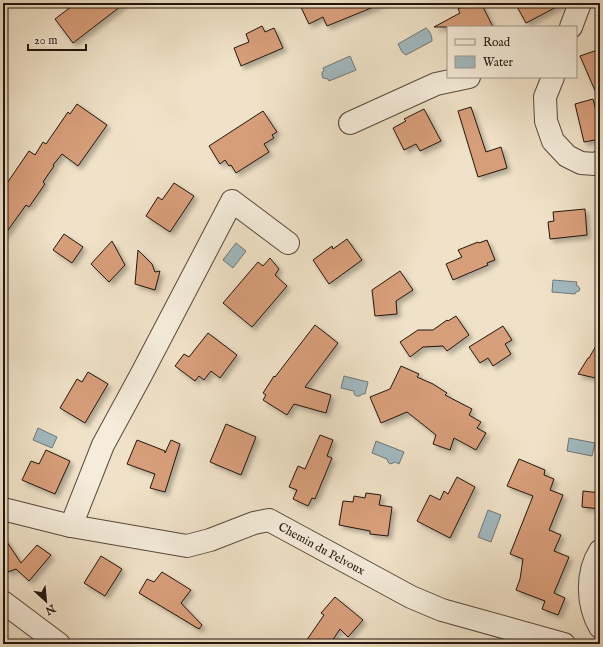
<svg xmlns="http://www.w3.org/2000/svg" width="603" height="647" font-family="'IM FELL English',serif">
  <defs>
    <filter id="shadow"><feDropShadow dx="3.5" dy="3.5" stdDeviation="2" flood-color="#0004"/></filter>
  </defs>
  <rect width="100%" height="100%" fill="#f0e2c8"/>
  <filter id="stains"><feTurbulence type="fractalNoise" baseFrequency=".005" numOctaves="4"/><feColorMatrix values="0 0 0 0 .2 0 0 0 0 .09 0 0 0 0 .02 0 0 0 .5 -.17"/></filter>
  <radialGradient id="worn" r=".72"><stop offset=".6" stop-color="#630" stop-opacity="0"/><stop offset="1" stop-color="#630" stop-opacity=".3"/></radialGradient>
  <g fill="#a1bac1" stroke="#6e7879">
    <path d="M426,28C430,31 432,36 432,41L406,55L402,52L398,44Z"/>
    <polygon points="350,56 356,70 329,81 328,79 323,78 322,75 322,72 324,71 323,68"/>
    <polygon points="236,243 246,251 233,268 223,260"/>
    <polygon points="553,280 577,282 576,285 578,286 580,289 579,291 576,292 575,294 552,292"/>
    <polygon points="344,376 368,382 365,394 362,394 360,396 356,396 354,394 354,391 341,388"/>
    <polygon points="38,428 57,437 52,448 33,440"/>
    <polygon points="569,438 595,443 592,456 567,451"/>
    <polygon points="376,441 404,452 399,464 395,462 393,463 390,464 388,462 387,459 372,453"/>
    <polygon points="488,510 501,515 491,542 478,537"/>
  </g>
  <g fill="#d79e7a" stroke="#22150e" filter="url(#shadow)">
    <polygon points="76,3 125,3 73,43 55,19"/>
    <polygon points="299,3 381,3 381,4 327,26 323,17 309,24"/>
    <polygon points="470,3 481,3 493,27 434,27 460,13 458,9"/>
    <polygon points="515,3 564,3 526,23"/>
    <polygon points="262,26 265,32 274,28 283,48 241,66 234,48 249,42 246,34"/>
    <polygon points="600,49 600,102 580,56"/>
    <polygon points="593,99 597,115 600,115 600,139 584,142 575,104"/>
    <polygon points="77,104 107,125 78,166 62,154 53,165 54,166 43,182 45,184 29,207 26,205 3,237 3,189 29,151 35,155 43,142 46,144 68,112 70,114"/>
    <polygon points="471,107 486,152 501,147 507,168 478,177 458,111"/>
    <polygon points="424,109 441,141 420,151 416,144 404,150 393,128 406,121 404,119"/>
    <polygon points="263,111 277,132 272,135 274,138 264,144 269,152 236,173 231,165 229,166 225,160 220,164 209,146"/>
    <polygon points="174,183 194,196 170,232 146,216 158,197 162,200"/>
    <polygon points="585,209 587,235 550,239 548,222 554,221 553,212"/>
    <polygon points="64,234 83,247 72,263 53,250"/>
    <polygon points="347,239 362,260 329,284 313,260 332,246 333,249"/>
    <polygon points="487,240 495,260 487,263 488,265 453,280 446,264 462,257 458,250 478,242 479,243"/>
    <polygon points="112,241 125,265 109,282 91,264"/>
    <polygon points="138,250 152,264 155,272 160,271 155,290 135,284"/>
    <polygon points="270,258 279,269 275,275 287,286 252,327 223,303 258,262 263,266"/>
    <polygon points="400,271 413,290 396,301 397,314 375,316 372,290"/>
    <polygon points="456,316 469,335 447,351 443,346 423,347 410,357 400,342 418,330 433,330 447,320 448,321"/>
    <polygon points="315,325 338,343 305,387 331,395 326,413 294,404 287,415 263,400 266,395 263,393 274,376 275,377"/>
    <polygon points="503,326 512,340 505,344 511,354 493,366 488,358 480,363 469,347"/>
    <polygon points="208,333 237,355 220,378 211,371 204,380 199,376 195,381 175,366 184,354 189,357"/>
    <polygon points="600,339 600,379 578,374 588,358 589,358"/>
    <polygon points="401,366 419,374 417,377 433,384 447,393 445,395 472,409 469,415 481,422 477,428 486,433 476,450 454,438 450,450 433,444 436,435 407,412 381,423 370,397 390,389"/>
    <polygon points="88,372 108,384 85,423 60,408 77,379 82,382"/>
    <polygon points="226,424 256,437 241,475 210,462"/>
    <polygon points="320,435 333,440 327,456 332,458 315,499 312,498 308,506 293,499 297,490 289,487 298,466 305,469"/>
    <polygon points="137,440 165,451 165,453 171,440 180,444 165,492 150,488 155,474 127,464"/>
    <polygon points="46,450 70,461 55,494 22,480 31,461 39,464"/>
    <polygon points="519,459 545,470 544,475 554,479 550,490 563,495 549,530 561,535 554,551 569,557 554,593 565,598 558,615 542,609 545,601 516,590 520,579 523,559 510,554 533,496 507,486"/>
    <polygon points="457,477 475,487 450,538 417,521 430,495 440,500 444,491 448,494"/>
    <polygon points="583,491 600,493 600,509 582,507"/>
    <polygon points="366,493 381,495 379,505 392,507 388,536 370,534 370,531 339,525 343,501 353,502 354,496 365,498"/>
    <polygon points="3,536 21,563 37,545 51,555 29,581 16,569 8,572 3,564"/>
    <polygon points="101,556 122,569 105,596 84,583"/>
    <polygon points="162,572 191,590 181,603 202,625 199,629 139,593 147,579 154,582"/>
    <polygon points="335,597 363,620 348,637 340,629 330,644 304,644 324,615 321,613"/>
  </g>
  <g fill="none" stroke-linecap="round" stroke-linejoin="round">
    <g stroke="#56483c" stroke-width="24">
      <g id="minor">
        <polyline points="571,27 580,3"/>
        <polyline points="553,77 545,97 546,121 553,141 567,156 581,163 595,164 600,162"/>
        <polyline points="350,123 436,84 469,77"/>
        <path id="s1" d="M3,509L71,526L187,546L210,540L254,523L269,520L411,597L442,610L564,644"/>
        <polyline points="71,526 103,445 141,375 232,201 288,243"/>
        <path d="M600,551C586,573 587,605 600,627"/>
        <polyline points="3,602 59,644"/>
      </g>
    </g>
    <use href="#minor" stroke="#f5ecdb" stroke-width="22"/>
  </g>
  <g text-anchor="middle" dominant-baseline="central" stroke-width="3" stroke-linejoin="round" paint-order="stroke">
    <g font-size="12" fill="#22150e" stroke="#f5ecdb">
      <text stroke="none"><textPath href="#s1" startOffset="334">Chemin du Pelvoux</textPath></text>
    </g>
  </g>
  <rect width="603" height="647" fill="none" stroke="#f0e2c8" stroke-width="16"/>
  <rect x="4" y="4" width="595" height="639" fill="none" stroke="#22150e" stroke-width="2"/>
  <rect x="8" y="8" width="587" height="631" fill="none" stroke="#22150e"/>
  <rect x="447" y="26" width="130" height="52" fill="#f5ecdb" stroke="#a19689"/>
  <rect x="455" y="39" width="20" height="6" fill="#f5ecdb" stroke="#a19689"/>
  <text x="483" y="46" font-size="12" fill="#22150e">Road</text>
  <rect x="455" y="56" width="20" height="12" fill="#a1bac1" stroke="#a19689"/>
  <text x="483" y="66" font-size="12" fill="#22150e">Water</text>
  <g transform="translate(46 601) rotate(153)" stroke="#f5ecdb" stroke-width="3" paint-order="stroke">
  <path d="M0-3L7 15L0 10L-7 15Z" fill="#22150e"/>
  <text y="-6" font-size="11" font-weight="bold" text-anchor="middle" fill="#22150e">N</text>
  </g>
  <path d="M28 44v6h58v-6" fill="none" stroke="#22150e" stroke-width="2"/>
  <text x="34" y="44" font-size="12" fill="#22150e" stroke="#f5ecdb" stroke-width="3" paint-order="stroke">20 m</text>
  <rect width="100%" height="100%" filter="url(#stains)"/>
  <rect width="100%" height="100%" fill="url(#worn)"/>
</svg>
